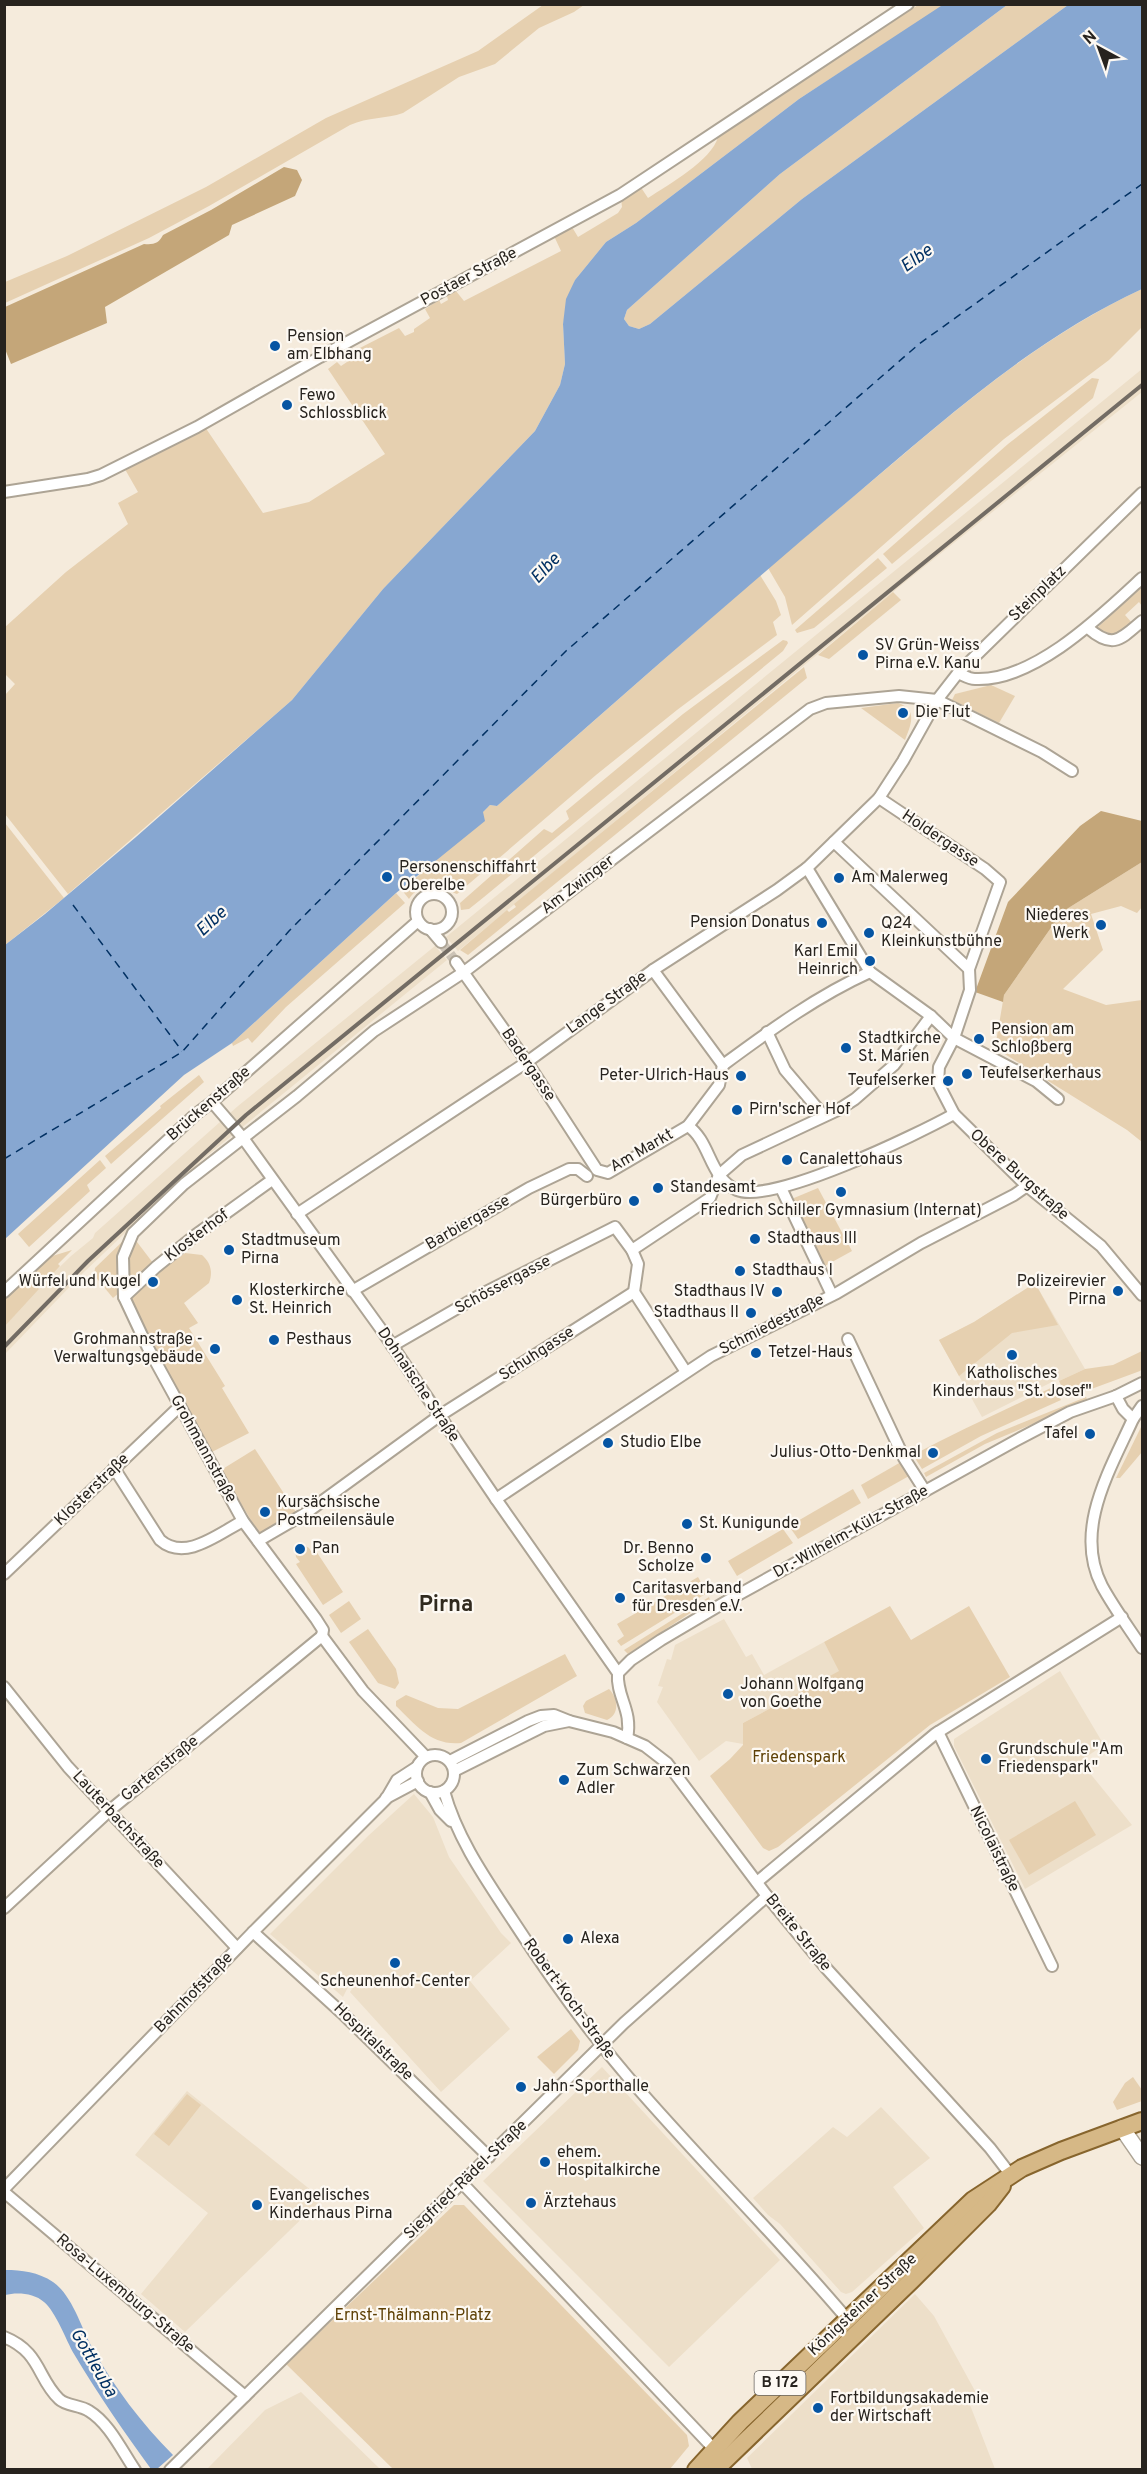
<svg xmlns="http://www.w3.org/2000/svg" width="1147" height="2474" font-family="Overpass,sans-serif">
  <rect width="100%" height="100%" fill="#f5ebdc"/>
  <g fill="#eddfc9">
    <polygon points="1142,369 1142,392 899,587 458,951 446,937"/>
    <polygon points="435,946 447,960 202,1160 83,1273 5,1354 5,1326 38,1288 71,1256 93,1238 95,1233 238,1106"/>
    <polygon points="1035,1283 1085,1369 1059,1381 1058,1379 982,1417 939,1340 974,1322"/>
    <polygon points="724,1619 746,1657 752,1654 764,1675 824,1642 840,1671 743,1723 743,1744 726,1741 699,1761 657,1702 663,1687 658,1686 667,1659 671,1660 675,1645"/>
    <polygon points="1060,1671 1104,1745 1080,1761 1132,1825 1025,1889 954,1746 954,1739"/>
    <polygon points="414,1794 433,1817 449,1857 501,1933 511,1943 470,1981 510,2029 441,2092 350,1992 352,1989 348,1987 343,1997 270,1934 368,1836"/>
    <polygon points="602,2067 780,2260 669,2367 483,2181"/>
    <polygon points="187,2091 322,2199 185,2332 141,2294 208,2213 135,2155"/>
    <polygon points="881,2107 930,2158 893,2187 924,2228 852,2292 846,2294 841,2292 780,2224 768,2215 753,2198 833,2127 847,2137"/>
    <polygon points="915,2294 934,2316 980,2400 970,2405 995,2469 752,2469 747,2458"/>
    <polygon points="301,2392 380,2469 207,2469 265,2410"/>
  </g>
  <g fill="#e6d0b0">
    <path d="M543,5H584L574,12L539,28L495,64L459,77L403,113C386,119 368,117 350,125L209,206L149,238L5,303V282L67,256L206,187L326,118L478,51Z"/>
    <path d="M918,5H944L799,99L636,223L606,242L575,280L563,324L565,364L560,385L535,431L383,589L292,700L68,894L5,814V695L15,684L5,674L4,628L66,572L128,524L118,503L138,492L122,464L203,424L263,513L309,502L385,454L328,369L337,362L341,366L356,356L354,351L399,328L405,336L414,332V329L430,318L425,309L439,300L441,304L448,300L447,296L456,291L464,301L561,251L554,236L572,227L578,237L618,213L622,207L621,198L640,186L648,198C668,185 712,160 718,137Z"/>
    <polygon points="1007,5 1068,5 802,199 650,324 639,329 629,326 624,319 627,310 780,174"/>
    <path d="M1142,289V327L1109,360L1004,439L792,625L785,597L768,568C813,530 859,492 904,454C978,391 1054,330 1142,289Z"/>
    <polygon points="1092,378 1099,379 1093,398 892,564 883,554 1008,444"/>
    <polygon points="878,558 887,568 814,628 797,633 795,630"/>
    <path d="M760,575L776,601L781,615L773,622L777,635L677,710L596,775L457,894C453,893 449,889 444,887C431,881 416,887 409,899L401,889L418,876L490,805L497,806Z"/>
    <polygon points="1142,587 1142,606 1139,602 1125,615 1132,623 1116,637 1099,632 1098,627"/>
    <polygon points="893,592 901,600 829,659 818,655"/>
    <polygon points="783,640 787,641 788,643 783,651 484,897 469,909 461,910 460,903 544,829 552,833 569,819 566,811 683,714"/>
    <polygon points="804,667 807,678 468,955 460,950 507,910 509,912 516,907 514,904"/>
    <polygon points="991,685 1015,696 999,723 952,700 955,694"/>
    <path d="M898,703C918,709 911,725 905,740L861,708Z"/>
    <polygon points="5,823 64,898 5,945"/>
    <polygon points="1142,862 1142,907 1137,913 1121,906 1091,914 1103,950 1063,989 1106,1005 1142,1000 1142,1142 1127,1130 995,1048 1004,995 1062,912"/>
    <polygon points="396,893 405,903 286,1007 252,1043 248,1038 233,1046 232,1043"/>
    <polygon points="199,1075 204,1082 111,1164 105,1156 161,1108 160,1106"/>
    <polygon points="100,1160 106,1168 87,1185 90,1191 29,1247 18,1234"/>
    <polygon points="818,1188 852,1251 823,1267 792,1203 794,1198"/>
    <polygon points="134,1238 153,1263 128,1286 127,1258"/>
    <polygon points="123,1241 121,1291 113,1298 94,1275 95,1268"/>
    <polygon points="72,1250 58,1264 60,1266 5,1326 5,1299 49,1257"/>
    <path d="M185,1253L202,1255C211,1263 213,1272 209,1283L184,1303L198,1323L189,1328L225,1386L222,1388L249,1433L210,1453L130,1299L145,1282Z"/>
    <polygon points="1035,1283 1058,1325 1012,1333 959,1376 939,1340 974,1322"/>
    <polygon points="1142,1351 1142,1369 1140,1371 1067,1398 1059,1381 1085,1369 1113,1365"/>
    <path d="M1055,1386L1061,1400L981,1436L922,1469L913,1455C960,1430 1007,1409 1055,1386Z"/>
    <polygon points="1086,1397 1088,1401 985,1444 926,1477 924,1473 997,1433"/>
    <polygon points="1142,1425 1142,1452 1120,1478 1116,1478"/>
    <polygon points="255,1449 296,1512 270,1529 260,1532 252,1522 221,1470"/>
    <polygon points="901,1462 909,1476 868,1499 861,1485"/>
    <polygon points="853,1489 861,1503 798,1539 789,1526"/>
    <polygon points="783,1529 793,1543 737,1576 728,1561"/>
    <polygon points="302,1544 309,1548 312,1553 316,1551 343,1592 323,1605 296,1564 300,1562 296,1557 295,1549"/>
    <polygon points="698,1577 707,1593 621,1646 617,1641 624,1636 617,1624"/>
    <polygon points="709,1597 710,1600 628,1654 624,1650"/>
    <polygon points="349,1601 361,1619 341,1633 329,1615"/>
    <polygon points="890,1606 911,1640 969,1606 1010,1677 930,1725 778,1847 769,1851 763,1848 710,1776 730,1759 743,1745 743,1723 839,1671 824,1642"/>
    <polygon points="368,1629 396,1669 399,1683 395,1689 378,1683 349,1642"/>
    <path d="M565,1654L577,1676L461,1743C431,1746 416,1725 396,1706V1701L406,1695L438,1708L458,1709Z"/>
    <path d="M609,1689C618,1698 620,1714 607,1720L585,1713L583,1706L586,1701Z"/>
    <polygon points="1075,1801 1096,1835 1029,1875 1009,1840"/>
    <polygon points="571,2029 580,2041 578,2050 554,2074 537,2057"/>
    <polygon points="1133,2077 1142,2090 1142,2101 1117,2110 1113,2102 1125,2083"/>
    <polygon points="187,2094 201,2105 169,2146 154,2134"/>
    <polygon points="454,2205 464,2205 687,2435 689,2446 670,2469 393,2469 286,2364"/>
  </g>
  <g fill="#c4a679">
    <path d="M284,167L297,170L302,180L295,196L232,225L229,235L105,307L107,323L11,364L5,349V307L144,244C154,245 159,243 163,235L211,210Z"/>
    <polygon points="1101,811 1142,821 1142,862 1062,912 1004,995 1003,1002 975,992 1008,902 1080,826"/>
  </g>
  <g fill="#87a7d1">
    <path d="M944,4L1007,5L780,174L627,310L624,319L629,326L639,329L650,324L802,199L1068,5H1142V289C1033,339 944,420 853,497C733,598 615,702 497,806L490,805L483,812L485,821L396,893L232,1043L184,1075L5,1239V945L45,914L136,837L292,700L383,589L535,431L560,385L565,364L563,324L566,299L575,280L606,242L636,223L799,99Z"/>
    <path d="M5,2270C22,2270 38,2272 53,2282C73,2296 81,2328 93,2349C114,2387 142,2424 173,2455L157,2469H151C124,2432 98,2394 74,2354C66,2340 56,2312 44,2302C34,2293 17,2292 5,2295Z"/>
  </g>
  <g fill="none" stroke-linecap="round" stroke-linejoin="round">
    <g stroke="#023163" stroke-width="1.5" stroke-dasharray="8 6" stroke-linecap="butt">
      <polyline points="73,905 182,1051"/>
      <polyline points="4,1159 182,1052 289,931 566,651 919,344 1142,184"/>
    </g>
    <polyline stroke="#ccc3b6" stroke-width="10" stroke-dasharray="10 5" stroke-linecap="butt" points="441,942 456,962"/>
    <g stroke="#ada495" stroke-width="14">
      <g id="street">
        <polyline points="4,492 88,479 101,475 197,427 320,357 620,195 908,4"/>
        <path d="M1088,628C1113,650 1121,639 1142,621"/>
        <path d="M958,673C963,675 969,679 975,679C1034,682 1102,615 1142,578"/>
        <polyline points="879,798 985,869 1000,882 969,969 970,990 954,1038 939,1067 938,1083 954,1114 1027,1186 1101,1246 1142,1295"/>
        <polyline points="834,842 969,969"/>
        <polyline points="807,868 870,972 931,1016 954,1038 1036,1081 1058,1099"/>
        <circle cx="434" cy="912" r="18"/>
        <polyline points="430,929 441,942"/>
        <polyline points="456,962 527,1062 597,1170 608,1173 688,1126 719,1085 723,1065"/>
        <polyline points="653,970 723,1065"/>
        <polyline points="767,1032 785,1070 824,1116"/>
        <path d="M723,1065C769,1031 817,996 870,972"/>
        <polyline points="212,1102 243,1138 383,1332 496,1499 618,1673"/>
        <path d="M688,1126C711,1142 709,1178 737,1190C772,1205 918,1134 954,1114"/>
        <polyline points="781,1188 832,1295"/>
        <polyline points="297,1214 527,1062 653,970 777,890 807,868 879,798 903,761 937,700 958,673 1142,493"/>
        <polyline points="632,1250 638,1264 634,1292"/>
        <polyline points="352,1291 529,1188 569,1169 578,1169 587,1176"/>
        <polyline points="4,1292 196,1114 212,1102 418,921"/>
        <polyline points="634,1292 686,1372"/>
        <polyline points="124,1297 156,1267 197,1234 272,1180"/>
        <polyline points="848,1339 904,1458 925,1491"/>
        <polyline points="392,1346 482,1294 615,1227 632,1250 710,1198 719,1175 742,1155 838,1110 855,1099 894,1065 931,1016"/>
        <path d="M1116,1396L1123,1409L1133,1419C1110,1470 1073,1530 1102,1586C1114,1608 1129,1628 1142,1648"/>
        <polyline points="1133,1419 1142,1406"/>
        <path d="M114,1468L160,1540C185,1562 218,1534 243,1521"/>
        <polyline points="496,1499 711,1356 837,1293 921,1243 1014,1195 1027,1186"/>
        <polyline points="258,1541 306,1513 439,1416 634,1292"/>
        <polyline points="4,1574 180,1406"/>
        <polyline points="322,1636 323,1630 316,1619 243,1521 147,1346 124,1297 123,1257 133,1233 184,1184 297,1096 374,1031 464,972 810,709 826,703 899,696 937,700 1042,752 1072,771"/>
        <polyline points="322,1636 363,1691 426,1757"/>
        <polyline points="618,1673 631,1660 661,1640 727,1601 1015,1441 1070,1412 1116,1396 1142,1383"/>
        <path d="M618,1673C616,1697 633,1710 627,1738"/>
        <polyline points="4,1687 68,1767 237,1948"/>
        <polyline points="938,1732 1052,1966"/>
        <circle cx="435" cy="1774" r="19"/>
        <polyline points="450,1761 528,1721 541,1716 554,1715 569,1721 613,1732 645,1746 667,1763 767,1896 826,1968 990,2148 1010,2174"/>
        <polyline points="454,1771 544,1726 569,1721"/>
        <path d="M444,1791C457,1838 485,1878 512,1919C547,1973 586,2028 628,2077C699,2160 778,2237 848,2320"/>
        <polyline points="430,1792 440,1810 451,1821"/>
        <polyline points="386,1798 418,1781"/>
        <polyline points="757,1882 935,1734 1122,1617"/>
        <polyline points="4,1908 109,1811 322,1636"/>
        <polyline points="253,1932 342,2013 489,2157"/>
        <polyline points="463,2184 714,2449"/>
        <polyline points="4,2189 253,1932 386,1799 397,1780 417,1767"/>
        <polyline points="4,2192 245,2396"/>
        <path d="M4,2337C41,2352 37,2378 59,2399C66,2406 80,2405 89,2411C109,2423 122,2451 135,2470"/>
        <polyline points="170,2470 624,2023 767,1896"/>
      </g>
    </g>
    <g stroke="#ada495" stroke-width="18">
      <polyline id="secondary" points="1122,2128 1142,2157"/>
    </g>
    <g stroke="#87652d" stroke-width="20">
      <g id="primary">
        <polyline points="696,2470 740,2422 973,2200 1022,2168 1061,2151 1142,2121"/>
        <polyline points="715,2470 912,2280 988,2204 1002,2186"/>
      </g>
    </g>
    <use href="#street" stroke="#fff" stroke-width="10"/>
    <use href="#secondary" stroke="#fff" stroke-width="15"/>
    <use href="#primary" stroke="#d6b886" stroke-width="16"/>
    <polyline stroke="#736c64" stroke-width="4" points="4,1347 88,1261 246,1115 1142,385"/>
  </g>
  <g fill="#0655a3" stroke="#fdf9f3" stroke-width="2">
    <circle cx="275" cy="346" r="6"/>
    <circle cx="287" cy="405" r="6"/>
    <circle cx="863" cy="655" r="6"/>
    <circle cx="903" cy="713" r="6"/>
    <circle cx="387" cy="877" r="6"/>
    <circle cx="839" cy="878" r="6"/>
    <circle cx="822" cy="923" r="6"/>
    <circle cx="1101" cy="925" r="6"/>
    <circle cx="869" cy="933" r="6"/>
    <circle cx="870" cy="961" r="6"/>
    <circle cx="979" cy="1039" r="6"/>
    <circle cx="846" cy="1048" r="6"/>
    <circle cx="967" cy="1074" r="6"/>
    <circle cx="741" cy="1076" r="6"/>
    <circle cx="948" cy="1081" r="6"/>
    <circle cx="737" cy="1110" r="6"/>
    <circle cx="787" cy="1160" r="6"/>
    <circle cx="658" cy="1188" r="6"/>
    <circle cx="841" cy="1192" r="6"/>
    <circle cx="634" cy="1201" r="6"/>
    <circle cx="755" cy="1239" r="6"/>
    <circle cx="229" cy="1250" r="6"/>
    <circle cx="740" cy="1271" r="6"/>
    <circle cx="153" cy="1282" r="6"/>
    <circle cx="1118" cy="1291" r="6"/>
    <circle cx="777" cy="1292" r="6"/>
    <circle cx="237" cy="1300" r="6"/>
    <circle cx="751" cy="1313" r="6"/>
    <circle cx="274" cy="1340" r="6"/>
    <circle cx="215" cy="1349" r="6"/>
    <circle cx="756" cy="1353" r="6"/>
    <circle cx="1012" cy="1355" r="6"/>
    <circle cx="1090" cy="1434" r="6"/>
    <circle cx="608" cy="1443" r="6"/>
    <circle cx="933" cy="1453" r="6"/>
    <circle cx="265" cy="1512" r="6"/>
    <circle cx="687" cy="1524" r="6"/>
    <circle cx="300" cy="1549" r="6"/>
    <circle cx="706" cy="1558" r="6"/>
    <circle cx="620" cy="1598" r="6"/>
    <circle cx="728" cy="1694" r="6"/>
    <circle cx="986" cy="1759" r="6"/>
    <circle cx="564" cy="1780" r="6"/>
    <circle cx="568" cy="1939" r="6"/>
    <circle cx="395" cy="1963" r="6"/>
    <circle cx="521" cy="2087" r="6"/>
    <circle cx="545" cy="2162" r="6"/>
    <circle cx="531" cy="2203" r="6"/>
    <circle cx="257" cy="2205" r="6"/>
    <circle cx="818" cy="2408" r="6"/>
  </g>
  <g text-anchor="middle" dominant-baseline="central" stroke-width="4.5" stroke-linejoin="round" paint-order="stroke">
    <rect fill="#fdf9f3" stroke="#67635e" stroke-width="1.5" x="754.5" y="2371" width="51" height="24" rx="4.5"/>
    <g font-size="15" font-weight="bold" fill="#27231e">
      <text x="780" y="2383">B 172</text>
    </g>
    <g font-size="16" fill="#27231e" stroke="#fdf9f3">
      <text transform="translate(469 277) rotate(-28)">Postaer Straße</text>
      <text transform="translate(1038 594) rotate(-44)">Steinplatz</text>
      <text transform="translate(940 839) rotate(34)">Holdergasse</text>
      <text transform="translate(578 885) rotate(-37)">Am Zwinger</text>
      <text transform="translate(607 1003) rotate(-36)">Lange Straße</text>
      <text transform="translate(528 1065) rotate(56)">Badergasse</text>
      <text transform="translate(209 1104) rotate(-41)">Brückenstraße</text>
      <text transform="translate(642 1151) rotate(-30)">Am Markt</text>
      <text transform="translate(1019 1175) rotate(42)">Obere Burgstraße</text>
      <text transform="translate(468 1223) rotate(-30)">Barbiergasse</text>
      <text transform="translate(197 1236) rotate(-37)">Klosterhof</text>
      <text transform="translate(503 1285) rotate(-28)">Schössergasse</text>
      <text transform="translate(772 1325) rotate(-27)">Schmiedestraße</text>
      <text transform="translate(537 1354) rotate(-33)">Schuhgasse</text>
      <text transform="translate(418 1385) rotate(56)">Dohnaische Straße</text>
      <text transform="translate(203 1449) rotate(61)">Grohmannstraße</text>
      <text transform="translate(92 1490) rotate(-44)">Klosterstraße</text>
      <text transform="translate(851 1532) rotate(-29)">Dr.-Wilhelm-Külz-Straße</text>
      <text transform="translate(160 1769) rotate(-39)">Gartenstraße</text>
      <text transform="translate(118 1820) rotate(47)">Lauterbachstraße</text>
      <text transform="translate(994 1849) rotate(64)">Nicolaistraße</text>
      <text transform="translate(798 1933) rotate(51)">Breite Straße</text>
      <text transform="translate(194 1993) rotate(-46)">Bahnhofstraße</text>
      <text transform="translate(569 1999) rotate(54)">Robert-Koch-Straße</text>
      <text transform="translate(373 2042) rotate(44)">Hospitalstraße</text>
      <text transform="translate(466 2180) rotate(-44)">Siegfried-Rädel-Straße</text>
      <text transform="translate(125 2294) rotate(40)">Rosa-Luxemburg-Straße</text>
      <text transform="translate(863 2305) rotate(-43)">Königsteiner Straße</text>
    </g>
    <g font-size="16" fill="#27231e" stroke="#fdf9f3" text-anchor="start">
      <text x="287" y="337">Pension<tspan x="287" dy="18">am Elbhang</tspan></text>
      <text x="299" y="396">Fewo<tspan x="299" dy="18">Schlossblick</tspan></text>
      <text x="875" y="646">SV Grün-Weiss<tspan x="875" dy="18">Pirna e.V. Kanu</tspan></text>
      <text x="915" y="713">Die Flut</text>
      <text x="399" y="868">Personenschiffahrt<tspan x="399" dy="18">Oberelbe</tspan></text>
      <text x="851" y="878">Am Malerweg</text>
      <text x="1089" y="916" text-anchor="end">Niederes<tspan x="1089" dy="18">Werk</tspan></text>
      <text x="810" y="923" text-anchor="end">Pension Donatus</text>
      <text x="881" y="924">Q24<tspan x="881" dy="18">Kleinkunstbühne</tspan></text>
      <text x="858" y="952" text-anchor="end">Karl Emil<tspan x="858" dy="18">Heinrich</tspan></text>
      <text x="991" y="1030">Pension am<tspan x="991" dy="18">Schloßberg</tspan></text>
      <text x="858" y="1039">Stadtkirche<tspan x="858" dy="18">St. Marien</tspan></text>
      <text x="979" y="1074">Teufelserkerhaus</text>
      <text x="729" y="1076" text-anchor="end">Peter-Ulrich-Haus</text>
      <text x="936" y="1081" text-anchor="end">Teufelserker</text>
      <text x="749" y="1110">Pirn'scher Hof</text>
      <text x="799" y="1160">Canalettohaus</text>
      <text x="670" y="1188">Standesamt</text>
      <text x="622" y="1201" text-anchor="end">Bürgerbüro</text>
      <text x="841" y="1211" text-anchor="middle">Friedrich Schiller Gymnasium (Internat)</text>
      <text x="767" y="1239">Stadthaus III</text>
      <text x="241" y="1241">Stadtmuseum<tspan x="241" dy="18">Pirna</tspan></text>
      <text x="752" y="1271">Stadthaus I</text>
      <text x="141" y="1282" text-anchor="end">Würfel und Kugel</text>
      <text x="1106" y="1282" text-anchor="end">Polizeirevier<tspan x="1106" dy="18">Pirna</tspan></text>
      <text x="249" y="1291">Klosterkirche<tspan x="249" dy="18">St. Heinrich</tspan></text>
      <text x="765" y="1292" text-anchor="end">Stadthaus IV</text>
      <text x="739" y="1313" text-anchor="end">Stadthaus II</text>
      <text x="203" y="1340" text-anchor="end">Grohmannstraße -<tspan x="203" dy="18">Verwaltungsgebäude</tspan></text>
      <text x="286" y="1340">Pesthaus</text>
      <text x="768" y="1353">Tetzel-Haus</text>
      <text x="1012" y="1374" text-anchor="middle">Katholisches<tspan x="1012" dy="18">Kinderhaus "St. Josef"</tspan></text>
      <text x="1078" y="1434" text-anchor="end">Tafel</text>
      <text x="620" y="1443">Studio Elbe</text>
      <text x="921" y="1453" text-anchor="end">Julius-Otto-Denkmal</text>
      <text x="277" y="1503">Kursächsische<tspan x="277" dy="18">Postmeilensäule</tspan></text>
      <text x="699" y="1524">St. Kunigunde</text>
      <text x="312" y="1549">Pan</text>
      <text x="694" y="1549" text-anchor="end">Dr. Benno<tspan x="694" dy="18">Scholze</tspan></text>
      <text x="632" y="1589">Caritasverband<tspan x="632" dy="18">für Dresden e.V.</tspan></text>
      <text x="740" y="1685">Johann Wolfgang<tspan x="740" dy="18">von Goethe</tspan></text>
      <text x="998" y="1750">Grundschule "Am<tspan x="998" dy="18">Friedenspark"</tspan></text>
      <text x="576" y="1771">Zum Schwarzen<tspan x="576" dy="18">Adler</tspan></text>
      <text x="580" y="1939">Alexa</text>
      <text x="395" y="1982" text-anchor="middle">Scheunenhof-Center</text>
      <text x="533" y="2087">Jahn-Sporthalle</text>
      <text x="557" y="2153">ehem.<tspan x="557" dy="18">Hospitalkirche</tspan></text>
      <text x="269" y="2196">Evangelisches<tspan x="269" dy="18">Kinderhaus Pirna</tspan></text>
      <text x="543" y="2203">Ärztehaus</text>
      <text x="830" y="2399">Fortbildungsakademie<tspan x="830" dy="18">der Wirtschaft</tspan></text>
    </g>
    <g font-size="16" fill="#5e4005" stroke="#fdf9f3">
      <text x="799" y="1758">Friedenspark</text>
      <text x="413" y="2316">Ernst-Thälmann-Platz</text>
    </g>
    <g font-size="18" font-style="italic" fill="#023163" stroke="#fdf9f3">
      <text transform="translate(917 259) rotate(-36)">Elbe</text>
      <text transform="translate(546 569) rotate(-47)">Elbe</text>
      <text transform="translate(212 922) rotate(-43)">Elbe</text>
      <text transform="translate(93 2363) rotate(60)">Gottleuba</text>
    </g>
    <g font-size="22" font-weight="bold" fill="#312a1e" stroke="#fdf9f3">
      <text x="446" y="1605">Pirna</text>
    </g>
  </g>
  <rect width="1147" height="2474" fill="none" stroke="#27231e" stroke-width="12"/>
  <g transform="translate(1099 48) rotate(319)" stroke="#fdf9f3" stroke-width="4.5" paint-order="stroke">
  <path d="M0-4.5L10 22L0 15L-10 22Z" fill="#27231e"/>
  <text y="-9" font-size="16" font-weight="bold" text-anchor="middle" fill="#27231e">N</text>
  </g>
</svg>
